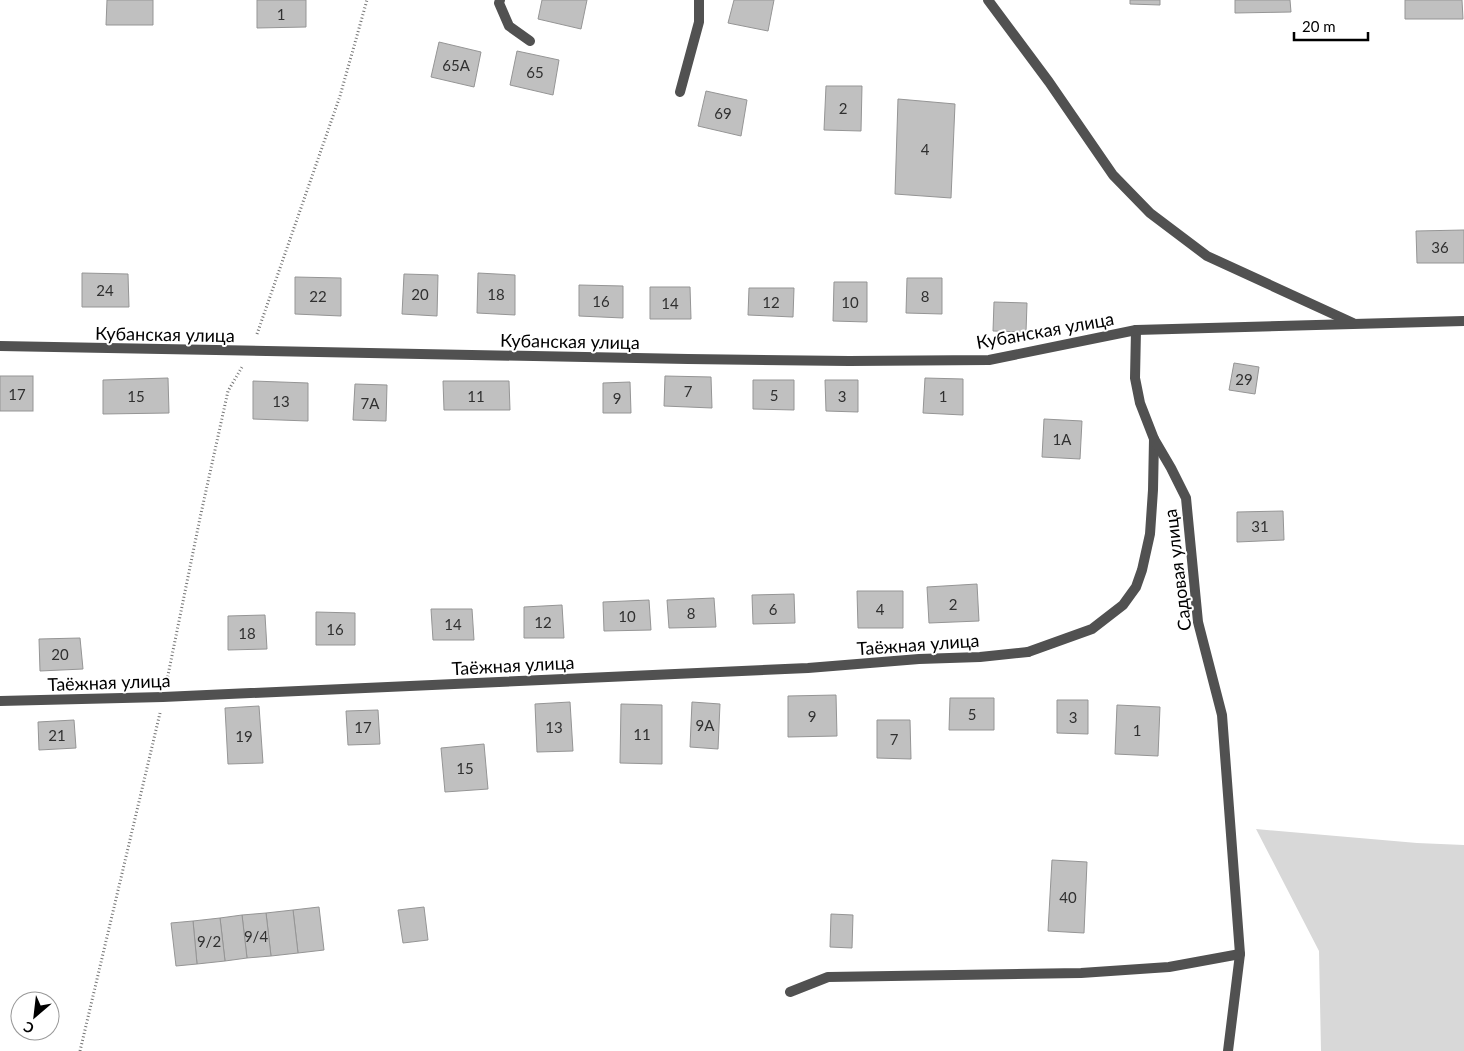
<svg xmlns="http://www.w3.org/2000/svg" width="1464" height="1051" font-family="Lato,sans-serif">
  <rect width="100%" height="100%" fill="#fff"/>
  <polygon fill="#d8d8d8" points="1256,829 1417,843 1464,845 1464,1051 1321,1051 1319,951"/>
  <g fill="#c0c0c0" stroke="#959595">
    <polygon points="107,0 153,0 153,25 106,25"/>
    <polygon points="257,0 306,0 306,27 257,28"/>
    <polygon points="542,0 587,0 581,29 538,19"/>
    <polygon points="734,0 774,0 768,31 728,23"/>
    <polygon points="1130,0 1160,0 1160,5 1130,4"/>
    <polygon points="1235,0 1290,0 1291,12 1235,13"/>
    <polygon points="1405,0 1462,0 1463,19 1405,19"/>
    <polygon points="439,42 481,52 474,87 431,77"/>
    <polygon points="517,51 559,60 553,95 510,85"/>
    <polygon points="826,86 862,86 861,131 824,130"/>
    <polygon points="706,91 747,100 741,136 698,126"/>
    <polygon points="898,99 955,104 951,198 895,194"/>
    <polygon points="1464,230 1464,263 1417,263 1416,231"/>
    <polygon points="82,273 128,274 129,307 82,307"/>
    <polygon points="478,273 515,275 515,315 477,313"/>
    <polygon points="404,274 438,275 437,316 402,314"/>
    <polygon points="295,277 341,278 341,316 295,314"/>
    <polygon points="907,278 942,278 942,314 906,313"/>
    <polygon points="834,282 867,282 867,322 833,321"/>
    <polygon points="579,285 623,286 623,318 579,316"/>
    <polygon points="650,287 690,287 691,319 650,319"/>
    <polygon points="749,288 794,288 793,317 748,315"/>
    <polygon points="994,302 1027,303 1026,332 993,331"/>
    <polygon points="1234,363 1259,367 1255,394 1229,390"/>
    <rect x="0" y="376" width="33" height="35"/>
    <polygon points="665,376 711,377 712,408 664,406"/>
    <polygon points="168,378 169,413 103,414 103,380"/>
    <polygon points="925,378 963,379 963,415 923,413"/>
    <polygon points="753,380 794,380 794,410 753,409"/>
    <polygon points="825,380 858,380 858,412 826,411"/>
    <polygon points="253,381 308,383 308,421 253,419"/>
    <polygon points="443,381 509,381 510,410 444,410"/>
    <polygon points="630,382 631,413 603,413 603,383"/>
    <polygon points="355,384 387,385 386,421 353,420"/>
    <polygon points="1044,419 1082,421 1080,459 1042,457"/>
    <polygon points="1283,511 1284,540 1237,542 1237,512"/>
    <polygon points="977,584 979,621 929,623 927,587"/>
    <polygon points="857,591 903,591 903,628 858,628"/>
    <polygon points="794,594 795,623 753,624 752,595"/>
    <polygon points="714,598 716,627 669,628 667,600"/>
    <polygon points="649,600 651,630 604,631 603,602"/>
    <polygon points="562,605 564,638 524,638 524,607"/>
    <polygon points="431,609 472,609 474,640 433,640"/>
    <polygon points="316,612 355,613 355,645 316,645"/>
    <polygon points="265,615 267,649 228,650 228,616"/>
    <polygon points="80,638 83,669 40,671 39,639"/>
    <polygon points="836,695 837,736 788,737 788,696"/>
    <polygon points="950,698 994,698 994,730 949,730"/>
    <polygon points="1057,700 1088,700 1088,734 1057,733"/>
    <polygon points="570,702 573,751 537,752 535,704"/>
    <polygon points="692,702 720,704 718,749 690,747"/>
    <polygon points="621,704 662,705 662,764 620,763"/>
    <polygon points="1117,705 1160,707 1158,756 1115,754"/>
    <polygon points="259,706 263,763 228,764 225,708"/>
    <polygon points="378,710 380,744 348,745 346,711"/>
    <polygon points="74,720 76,748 39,750 38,722"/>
    <polygon points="877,720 910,720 911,759 877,758"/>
    <polygon points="484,744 488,789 445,792 441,748"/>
    <polygon points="1052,860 1087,862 1084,933 1048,931"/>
    <polygon points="319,907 324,950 298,953 293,910"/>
    <polygon points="424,907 428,940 403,943 398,910"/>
    <polygon points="293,910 298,953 271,956 266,913"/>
    <polygon points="266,913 271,956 247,958 242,915"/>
    <polygon points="831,914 853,915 852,948 830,947"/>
    <polygon points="242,915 247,958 225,961 220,918"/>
    <polygon points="220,918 225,961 197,964 193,921"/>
    <polygon points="193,921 197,964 176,966 171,923"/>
  </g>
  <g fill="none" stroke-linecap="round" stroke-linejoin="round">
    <g stroke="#737373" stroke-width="3" stroke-dasharray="1 2.5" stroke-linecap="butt">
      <polyline points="257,334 340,96 367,0"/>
      <polyline points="167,680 200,518 228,391 242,367"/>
      <polyline points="80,1051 160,713"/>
    </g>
    <g stroke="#515151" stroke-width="10">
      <polyline points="500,0 499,3 509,26 530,41"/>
      <polyline points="680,92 699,22 699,0"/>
      <polyline points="1028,652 1092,629 1123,605 1136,587 1142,570 1150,534 1153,490 1154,439"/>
    </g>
    <g stroke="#515151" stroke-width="10">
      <polyline points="988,0 1049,82 1113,175 1150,213 1207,256 1353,323"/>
      <polyline points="1136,330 1135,378 1140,403 1154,439 1171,468 1186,498 1198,622 1222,715 1240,954 1228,1051"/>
      <polyline points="0,346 688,359 849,361 989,360 1136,330 1464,321"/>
      <polyline points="0,701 163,697 808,668 919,659 980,657 1028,652"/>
      <polyline points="790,992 828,977 1081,973 1169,967 1240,954"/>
    </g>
  </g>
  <g text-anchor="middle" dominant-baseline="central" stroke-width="4" stroke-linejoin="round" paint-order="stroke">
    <g font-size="15" fill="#303030">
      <text x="281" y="14">1</text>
      <text x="456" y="65">65А</text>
      <text x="535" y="72">65</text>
      <text x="843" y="108">2</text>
      <text x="723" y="113">69</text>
      <text x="925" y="149">4</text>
      <text x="1440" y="247">36</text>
      <text x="105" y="290">24</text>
      <text x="420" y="294">20</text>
      <text x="496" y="294">18</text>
      <text x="318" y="296">22</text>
      <text x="925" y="296">8</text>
      <text x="601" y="301">16</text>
      <text x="771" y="302">12</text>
      <text x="850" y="302">10</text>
      <text x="670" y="303">14</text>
      <text x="1244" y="379">29</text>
      <text x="688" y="391">7</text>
      <text x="17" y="394">17</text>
      <text x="774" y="395">5</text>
      <text x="136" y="396">15</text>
      <text x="476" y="396">11</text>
      <text x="842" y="396">3</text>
      <text x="943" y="396">1</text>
      <text x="617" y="398">9</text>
      <text x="281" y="401">13</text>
      <text x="370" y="403">7А</text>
      <text x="1062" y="439">1А</text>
      <text x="1260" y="526">31</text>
      <text x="953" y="604">2</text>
      <text x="773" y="609">6</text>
      <text x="880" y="609">4</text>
      <text x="691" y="613">8</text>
      <text x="627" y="616">10</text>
      <text x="543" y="622">12</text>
      <text x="453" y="624">14</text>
      <text x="335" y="629">16</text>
      <text x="247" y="633">18</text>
      <text x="60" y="654">20</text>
      <text x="972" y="714">5</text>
      <text x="812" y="716">9</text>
      <text x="1073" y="717">3</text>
      <text x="705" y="725">9А</text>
      <text x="363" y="727">17</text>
      <text x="554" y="727">13</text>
      <text x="1137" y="730">1</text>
      <text x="642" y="734">11</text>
      <text x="57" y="735">21</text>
      <text x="244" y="736">19</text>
      <text x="894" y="739">7</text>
      <text x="465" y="768">15</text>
      <text x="1068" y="897">40</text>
      <text x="256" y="936">9/4</text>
      <text x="209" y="941">9/2</text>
    </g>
    <g font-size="18" fill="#000" stroke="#fff">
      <text transform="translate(1045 330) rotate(-10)">Кубанская улица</text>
      <text transform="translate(165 334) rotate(1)">Кубанская улица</text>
      <text transform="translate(570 341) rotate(1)">Кубанская улица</text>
      <text transform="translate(1177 570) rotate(-97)">Садовая улица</text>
      <text transform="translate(918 644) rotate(-4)">Таёжная улица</text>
      <text transform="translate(513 665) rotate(-3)">Таёжная улица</text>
      <text transform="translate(109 682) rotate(-2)">Таёжная улица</text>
    </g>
  </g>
  <g transform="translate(35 1016) rotate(208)"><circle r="24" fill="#ffffff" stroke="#999999"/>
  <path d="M0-4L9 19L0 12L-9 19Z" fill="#000000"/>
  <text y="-8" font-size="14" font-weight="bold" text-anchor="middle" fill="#000000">С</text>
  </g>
  <path d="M1294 32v8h74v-8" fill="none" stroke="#000000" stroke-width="2.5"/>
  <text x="1302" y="32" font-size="15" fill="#000000" stroke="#ffffff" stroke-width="4" paint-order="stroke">20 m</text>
</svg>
